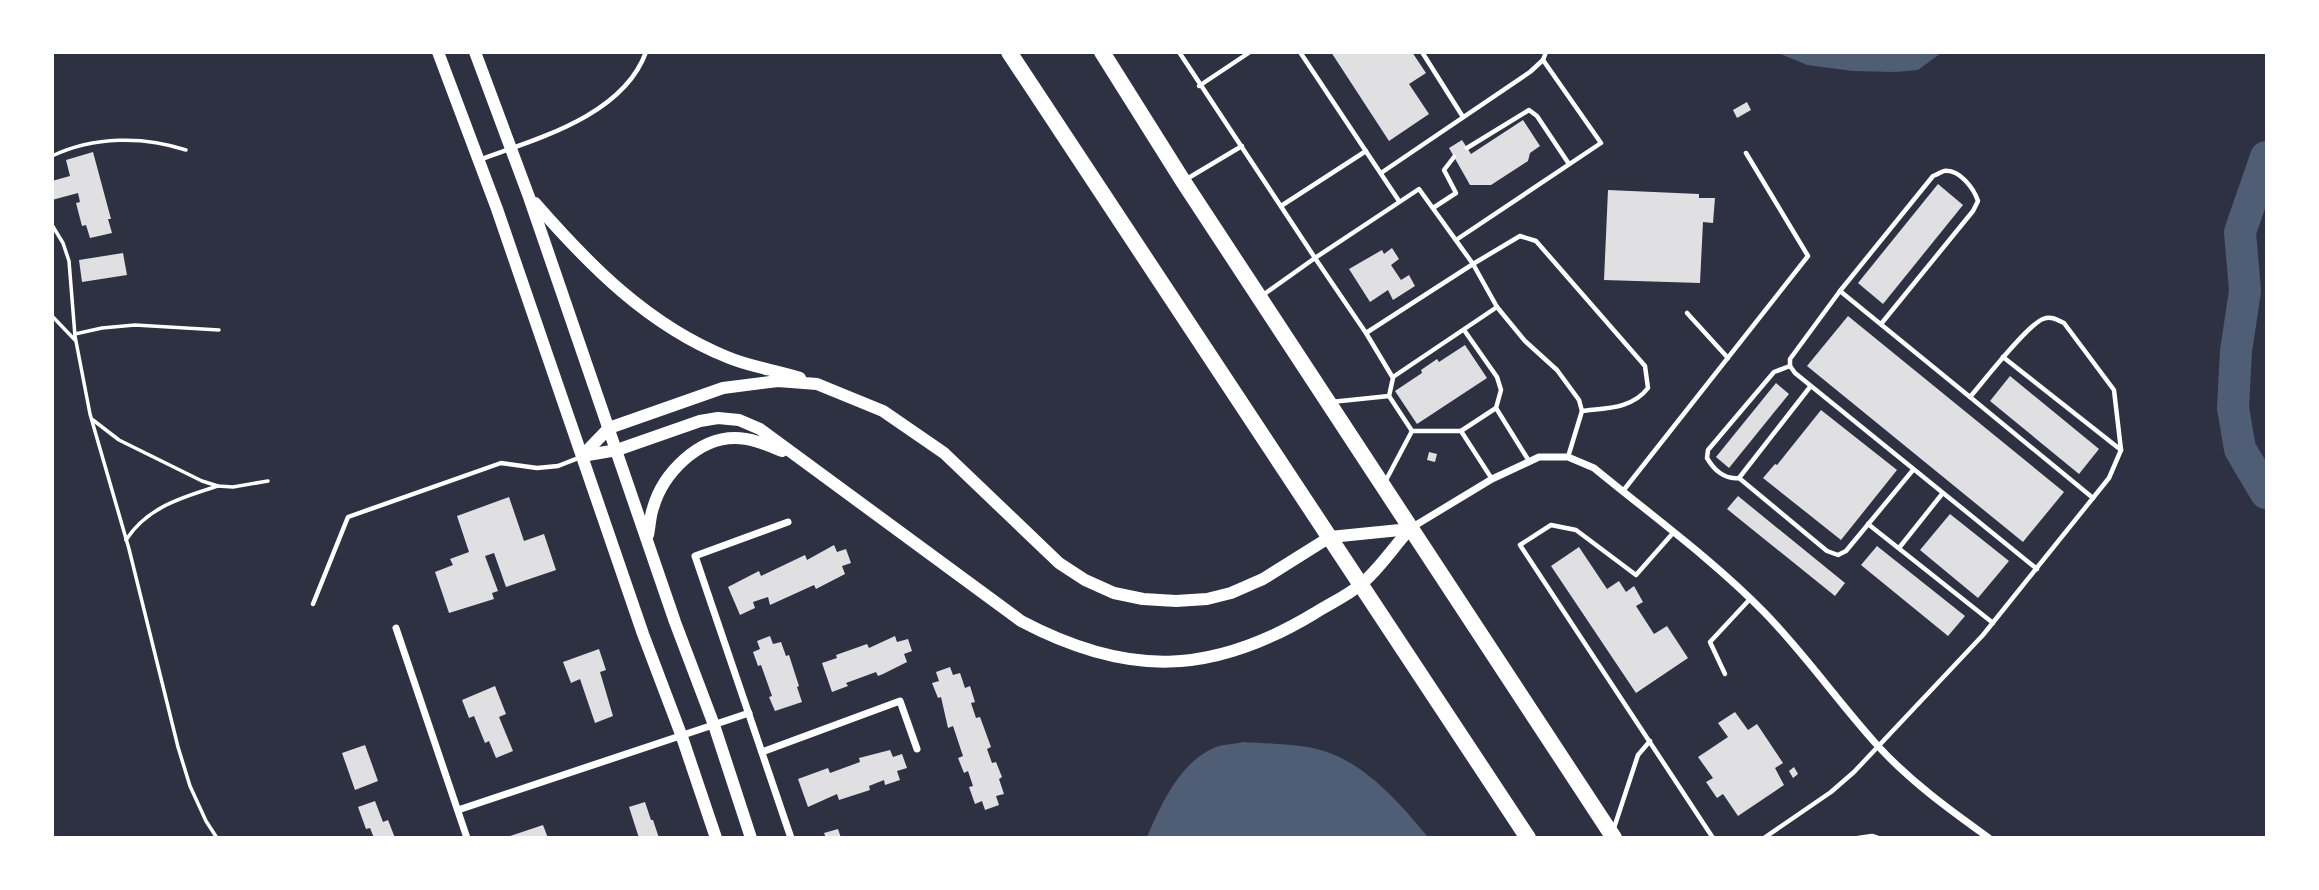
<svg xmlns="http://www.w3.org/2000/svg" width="2319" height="890" font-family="Jost,sans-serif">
  <rect width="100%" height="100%" fill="#2d3142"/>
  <g fill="#4f5d75">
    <polygon points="1778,53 1941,53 1918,70 1896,72 1853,71 1807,65"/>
    <path d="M1243,742C1271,744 1304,743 1330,753C1371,769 1401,805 1428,837H1147C1161,805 1180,761 1216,747C1224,744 1235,744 1243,742Z"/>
  </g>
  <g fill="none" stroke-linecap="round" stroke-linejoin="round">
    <polyline stroke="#4f5d75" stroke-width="32" points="2266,157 2240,232 2245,291 2236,351 2233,408 2240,449 2266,493"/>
  </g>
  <g fill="#e0e0e3">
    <polygon points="1331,52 1412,52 1426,73 1409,84 1429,114 1389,141"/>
    <polygon points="1747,102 1751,110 1737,118 1733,110"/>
    <polygon points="1523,120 1540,146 1530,153 1528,161 1491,185 1470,185 1449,148 1462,140 1471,154"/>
    <polygon points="93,152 111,219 108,219 112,233 90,238 86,225 82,226 76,203 80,202 78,193 52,200 52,181 70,176 66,160"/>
    <polygon points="1938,184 1963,205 1883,304 1858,283"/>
    <polygon points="1608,190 1699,194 1699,198 1715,198 1713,223 1703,222 1700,283 1604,280"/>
    <polygon points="1392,248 1399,259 1391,265 1401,280 1409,275 1415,286 1393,300 1388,290 1370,302 1349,269 1382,250 1384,254"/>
    <polygon points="123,253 127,275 82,282 79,260"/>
    <polygon points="1848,316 2064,492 2023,542 1807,366"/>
    <polygon points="1465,345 1487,378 1417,424 1395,391 1422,373 1421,370 1437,359 1439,362"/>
    <polygon points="2010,376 2099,449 2079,474 1990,401"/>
    <polygon points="1776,383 1789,394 1729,468 1716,457"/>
    <polygon points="1821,410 1897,470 1841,540 1763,478 1775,464 1777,465"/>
    <polygon points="1429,452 1437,454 1435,462 1427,460"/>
    <polygon points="1738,496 1845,583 1835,596 1727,509"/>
    <polygon points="509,497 524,541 544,534 556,570 506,587 494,553 485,556 498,591 492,593 494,599 449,613 435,572 453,565 450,559 469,552 457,516"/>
    <polygon points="1950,514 2009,561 1978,598 1920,550"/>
    <polygon points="834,545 837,552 846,549 851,563 842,566 845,574 816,589 814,585 770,605 768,597 753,602 755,608 740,615 728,587 757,572 759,571 761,576 805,555 807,560"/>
    <polygon points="1877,546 1965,616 1948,636 1861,565"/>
    <polygon points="1579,547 1607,589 1619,581 1626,592 1634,586 1643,602 1636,606 1654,634 1667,626 1688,658 1636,693 1551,566"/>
    <polygon points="770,636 773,644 781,642 786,656 789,655 799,686 797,687 802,702 775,711 769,697 772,696 761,665 758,666 753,652 760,649 757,641"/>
    <polygon points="895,636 897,642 908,639 912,651 904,654 907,662 883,674 878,676 876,672 846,683 848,686 832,692 822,663 837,658 836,655 867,644 869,648"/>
    <polygon points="599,649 606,670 600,672 613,716 595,723 580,679 571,683 563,662"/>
    <polygon points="950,667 953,675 960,673 965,688 970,686 975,702 971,703 976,718 980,717 991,747 987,749 992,763 996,762 1002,777 999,779 1004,794 996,796 999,805 985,810 982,801 975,804 969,787 973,786 968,771 964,773 958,758 963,756 953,726 948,728 941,697 938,698 932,683 939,681 936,672"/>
    <polygon points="495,686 506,714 499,717 513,751 496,758 489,741 485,743 474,716 469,718 462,700"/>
    <polygon points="1735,712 1748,730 1757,724 1783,763 1775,768 1784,785 1738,816 1723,794 1717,798 1706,782 1713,778 1698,757 1728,737 1718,723"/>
    <polygon points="365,745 378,781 355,790 342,753"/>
    <polygon points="890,750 893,757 902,754 907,768 897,771 900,780 885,785 884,780 869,786 870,790 839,800 837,794 808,807 798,779 828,768 830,773 860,762 859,758"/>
    <polygon points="1794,767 1798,774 1793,778 1789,771"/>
    <polygon points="375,801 383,822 388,820 395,838 374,838 370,828 366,829 358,807"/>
    <polygon points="645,802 651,820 653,820 659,838 639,838 629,807"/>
    <polygon points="543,825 548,838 507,838 507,837"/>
    <polygon points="838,829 841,838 826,838 824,833"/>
  </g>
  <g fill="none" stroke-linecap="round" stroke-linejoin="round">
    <g stroke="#fff" stroke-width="3.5">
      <path d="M52,156C94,136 144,136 186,150"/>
      <polyline points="52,225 63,243 69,261 75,336 90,414 129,549 178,747 190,786 206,821 217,838"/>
      <polyline points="52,316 75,340"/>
      <polyline points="75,334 102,328 135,325 219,330"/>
      <polyline points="93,420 119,440 202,481 218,486 233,487 268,481"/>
      <path d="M126,540C147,507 183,497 218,486"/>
    </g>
    <g stroke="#fff" stroke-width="4.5">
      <path d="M1179,52L1315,258L1419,189L1473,264L1520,236L1536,241L1645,366L1648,388C1632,409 1606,408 1582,411"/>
      <polyline points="1300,52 1399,201"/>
      <polyline points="1422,52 1463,117"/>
      <polyline points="1199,86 1250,52"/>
      <polyline points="1467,148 1529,110 1537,116 1569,164"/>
      <path d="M479,160C536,139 623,116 646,52"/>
      <polyline points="1381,173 1530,72 1543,60 1546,52"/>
      <polyline points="1185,180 1242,146"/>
      <polyline points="1281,206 1366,151"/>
      <polyline points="1433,208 1456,193 1444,170 1454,157"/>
      <polyline points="1456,240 1601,143 1543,60"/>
      <path d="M1840,291L1933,176C1934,176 1943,171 1944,171C1960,169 1974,189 1978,201L1973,211L1881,324"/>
      <polyline points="1263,295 1315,258 1366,333 1473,264 1497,307 1525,341 1557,370 1579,400 1582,411 1568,457"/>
      <polyline points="1687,313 1728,358"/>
      <polyline points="1464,330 1497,377 1501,390 1496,408 1529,461"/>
      <polyline points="1366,333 1393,378 1389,396 1412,431 1461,431 1492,479"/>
      <polyline points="2003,357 2121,450"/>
      <polyline points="1393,377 1497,307"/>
      <polyline points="1810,387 1739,478 1827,551 1838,555 1846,551 1913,470"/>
      <polyline points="1970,397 2093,498"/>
      <polyline points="1331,402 1389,396"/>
      <polyline points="1461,431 1496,408"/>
      <path d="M1739,478C1725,480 1714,470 1707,458L1708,450L1774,372L1790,366"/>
      <polyline points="1385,482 1412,431"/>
      <polyline points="1623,491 1808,256 1746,153"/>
      <polyline points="1868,524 1993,623"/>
      <polyline points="1673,533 1636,575 1576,530 1551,525 1520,545 1713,838"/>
      <polyline points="1899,548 1942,494"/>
      <polyline points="313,604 348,517 501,463 537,468 558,466 581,457"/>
      <polyline points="1725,674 1710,642 1750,599"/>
      <polyline points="1613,831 1638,755 1650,741"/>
      <path d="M1764,838L1831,792L1854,772L1983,635L2109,478L2121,450L2114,390L2064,323C2056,319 2051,316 2043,319C2027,325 1983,382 1970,397L1840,291L1790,359V366L1795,373L2037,569"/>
      <polyline points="1858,838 1872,836 1878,838"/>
    </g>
    <g stroke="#fff" stroke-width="7">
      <polyline points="788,522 695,556 791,838"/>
      <path d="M1411,528L1492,479L1539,457H1568L1594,468C1651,515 1712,559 1764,612C1805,654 1839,703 1878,746C1911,782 1950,810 1989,838"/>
      <polyline points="396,628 467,838"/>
      <polyline points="762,752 900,701 917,749"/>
      <polyline points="458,810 749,713"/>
    </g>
    <g stroke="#fff" stroke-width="12">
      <polyline points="438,52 497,209 643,634 682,737 716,838"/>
      <polyline points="475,52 529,197 675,622 714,725 751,838"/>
      <path d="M535,203C590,266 648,325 727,357C750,367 776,370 800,378"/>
      <path d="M582,456L617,450L700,421L718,418L739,420L760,429L1021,621C1127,677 1211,676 1315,613C1329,604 1347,596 1360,585C1379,570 1394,546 1410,529"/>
      <polyline points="582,456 609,428 723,388 778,381 817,384 883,411 944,453 1059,563 1085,580 1114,593 1143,599 1176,601 1207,599 1231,593 1263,579 1330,537 1410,529"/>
      <path d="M648,535C650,526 650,516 653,508C663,473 698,438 735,438C752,438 767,445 782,451"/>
    </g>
    <g stroke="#fff" stroke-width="16">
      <polyline points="1009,52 1528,838"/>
      <polyline points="1102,52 1183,181 1614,838"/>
    </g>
  </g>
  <rect width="2319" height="890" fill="none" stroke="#ffffff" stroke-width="108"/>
</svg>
